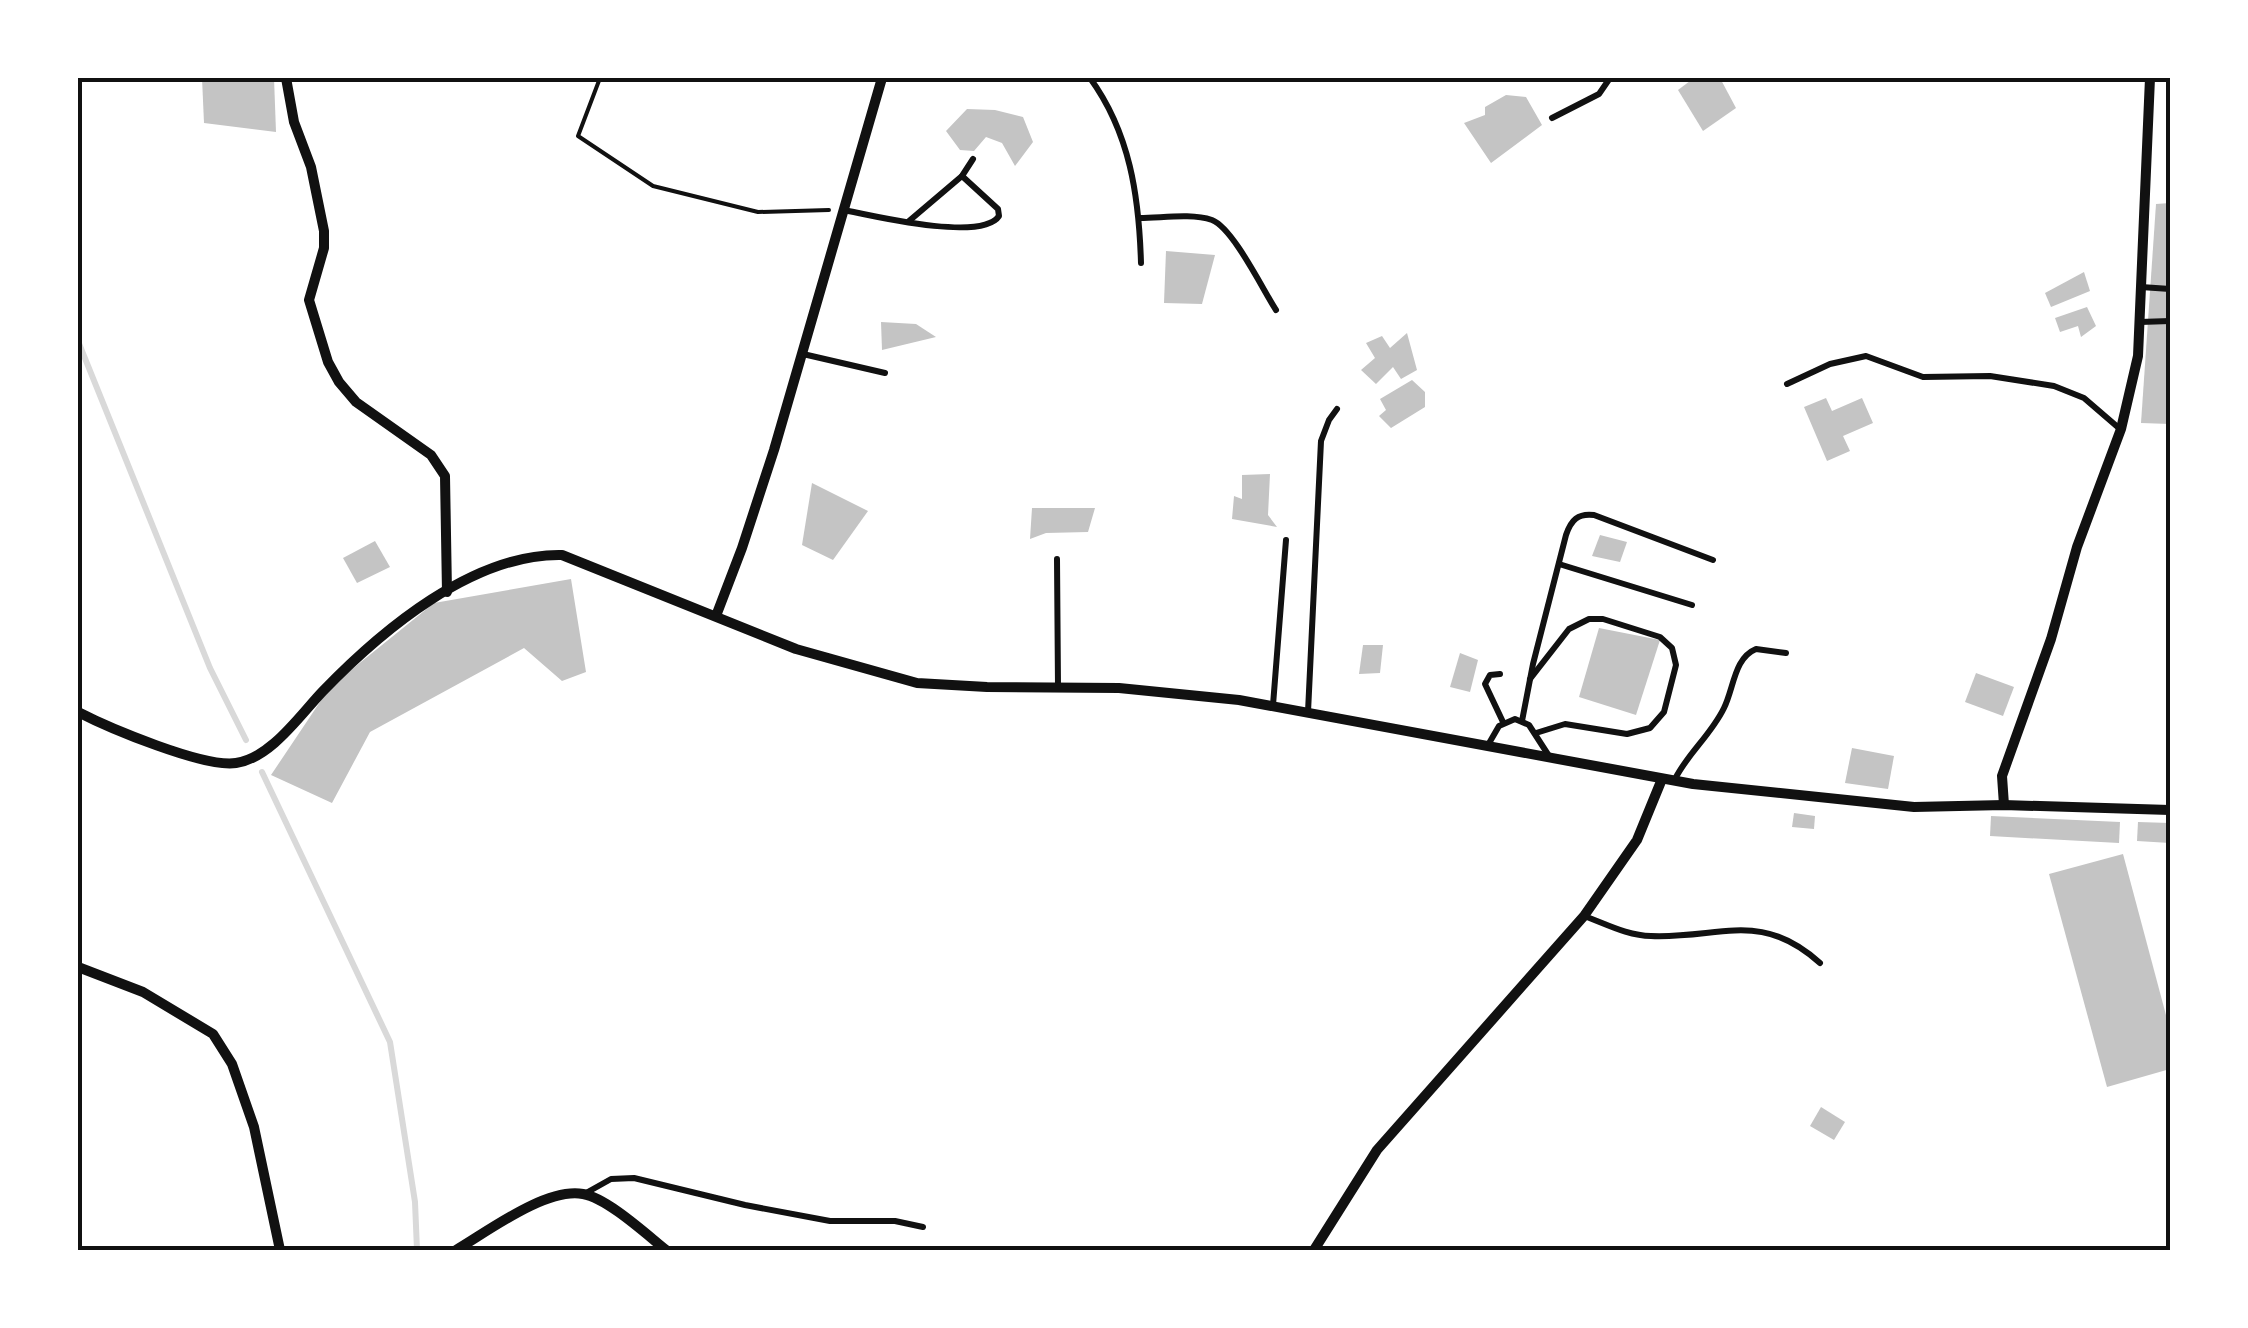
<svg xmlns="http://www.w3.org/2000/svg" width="2248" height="1328" font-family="Manrope,sans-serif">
  <rect width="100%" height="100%" fill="#fff"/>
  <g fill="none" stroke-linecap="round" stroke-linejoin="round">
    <g stroke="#d9d9d9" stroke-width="6">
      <polyline points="78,341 210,668 246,740"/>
      <polyline points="262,772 390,1042 415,1202 417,1250"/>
    </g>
  </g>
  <g fill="#c4c4c4">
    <polygon points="202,78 274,78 276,132 204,123"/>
    <polygon points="1694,78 1720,78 1736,108 1703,131 1678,90"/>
    <polygon points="1506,95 1526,97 1542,125 1491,163 1464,123 1485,115 1485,107"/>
    <polygon points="967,109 995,110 1023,117 1033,142 1015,166 1002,143 986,137 974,151 960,150 946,131"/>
    <polygon points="2170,203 2170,424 2141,423 2156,204"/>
    <polygon points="1166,251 1215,255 1202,304 1164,303"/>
    <polygon points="2084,272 2090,291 2051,307 2045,293"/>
    <polygon points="2087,307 2096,326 2081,337 2078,326 2060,332 2055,318"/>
    <polygon points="881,322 916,324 936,337 882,350"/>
    <polygon points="1407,333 1417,370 1401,379 1393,367 1376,384 1361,370 1375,358 1366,343 1382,336 1390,348"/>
    <polygon points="1412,380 1425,392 1425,407 1391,428 1379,416 1386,410 1380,399"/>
    <polygon points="1826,398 1832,411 1862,398 1873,423 1843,436 1850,451 1827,461 1804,407"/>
    <polygon points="1270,474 1268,515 1277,527 1232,519 1234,496 1242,499 1242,475"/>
    <polygon points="812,483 868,511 833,560 802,545"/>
    <polygon points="1032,508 1095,508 1088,532 1046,533 1030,539"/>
    <polygon points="1600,535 1627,542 1620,562 1592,556"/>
    <polygon points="375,541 390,567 357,583 343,558"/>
    <polygon points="571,579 586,672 562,681 524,648 370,732 332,803 271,775 330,687 434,603"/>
    <polygon points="1599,628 1660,640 1636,715 1579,697"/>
    <polygon points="1363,645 1383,645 1380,673 1359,674"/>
    <polygon points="1460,653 1478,660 1470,692 1450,687"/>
    <polygon points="1976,673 2014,687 2003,716 1965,702"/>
    <polygon points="1852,748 1894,756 1888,789 1845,783"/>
    <polygon points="1794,813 1815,816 1814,829 1792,827"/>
    <polygon points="1991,816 2120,822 2119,843 1990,836"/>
    <polygon points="2138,822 2170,823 2170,843 2137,841"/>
    <polygon points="2123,854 2170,1030 2170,1069 2107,1087 2049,874"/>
    <polygon points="1821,1107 1845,1122 1834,1140 1810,1126"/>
  </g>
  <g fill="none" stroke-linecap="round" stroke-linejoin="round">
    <polyline stroke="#111" stroke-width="4" points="600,78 578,136 653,186 758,212 829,210"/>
    <g stroke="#111" stroke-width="6">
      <path d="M1090,78C1130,133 1139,196 1141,263"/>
      <polyline points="1552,118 1599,94 1610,78"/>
      <path d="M844,210C873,216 982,242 999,216L998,209L962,176L973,159"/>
      <path d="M1140,218C1162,218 1191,213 1212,220C1233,228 1263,290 1276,310"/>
      <polyline points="909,221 962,176"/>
      <polyline points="2141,287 2170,289"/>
      <polyline points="2140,322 2170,321"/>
      <polyline points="803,354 885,373"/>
      <polyline points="1787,384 1830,364 1866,356 1923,377 1990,376 2054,386 2084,398 2120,429"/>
      <polyline points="1057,559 1058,687"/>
      <polyline points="1559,564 1692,605"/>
      <polyline points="1500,674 1490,675 1485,684 1503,722"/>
      <polyline points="1530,679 1569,629 1589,619 1603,619 1660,637 1672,648 1676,665 1664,712 1650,728 1627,734 1565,724 1536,733"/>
      <polyline points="1273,705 1286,540"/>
      <polyline points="1308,712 1321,441 1329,420 1337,409"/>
      <path d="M1522,721L1533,664L1566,535C1571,520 1578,513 1594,515L1713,560"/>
      <polyline points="1488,745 1499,726 1515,719 1529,725 1549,756"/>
      <path d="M1675,779C1688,753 1711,735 1724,708C1734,688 1734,658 1756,649L1786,653"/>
      <path d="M1584,916C1606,924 1628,936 1651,936C1720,939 1760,909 1820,963"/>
      <polyline points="586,1193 611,1179 634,1178 745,1205 830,1221 895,1221 923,1227"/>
    </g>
    <g stroke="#111" stroke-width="10">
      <polyline points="286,78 294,122 311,167 324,231 324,248 309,300 328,362 339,382 356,402 431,455 445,476 447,592"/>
      <polyline points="716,616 742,548 774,450 882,78"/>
      <path d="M78,712C109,728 204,768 236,763C271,758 300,715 323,691C381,631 473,553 562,555L796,649L917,683L987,687L1119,688L1239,700L1693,784L1914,807L2004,805L2170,810"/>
      <polyline points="2004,805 2002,776 2051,639 2077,547 2121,429 2138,356 2150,78"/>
      <polyline points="78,967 143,992 213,1034 232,1064 254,1127 280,1250"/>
      <path d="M456,1250C487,1232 546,1187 583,1194C607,1198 646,1234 666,1250"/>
      <polyline points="1314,1250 1377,1150 1584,916 1637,840 1662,779"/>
    </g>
  </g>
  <rect width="2248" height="1328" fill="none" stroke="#ffffff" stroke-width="160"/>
  <rect x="80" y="80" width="2088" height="1168" fill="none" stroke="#111" stroke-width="4"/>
</svg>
